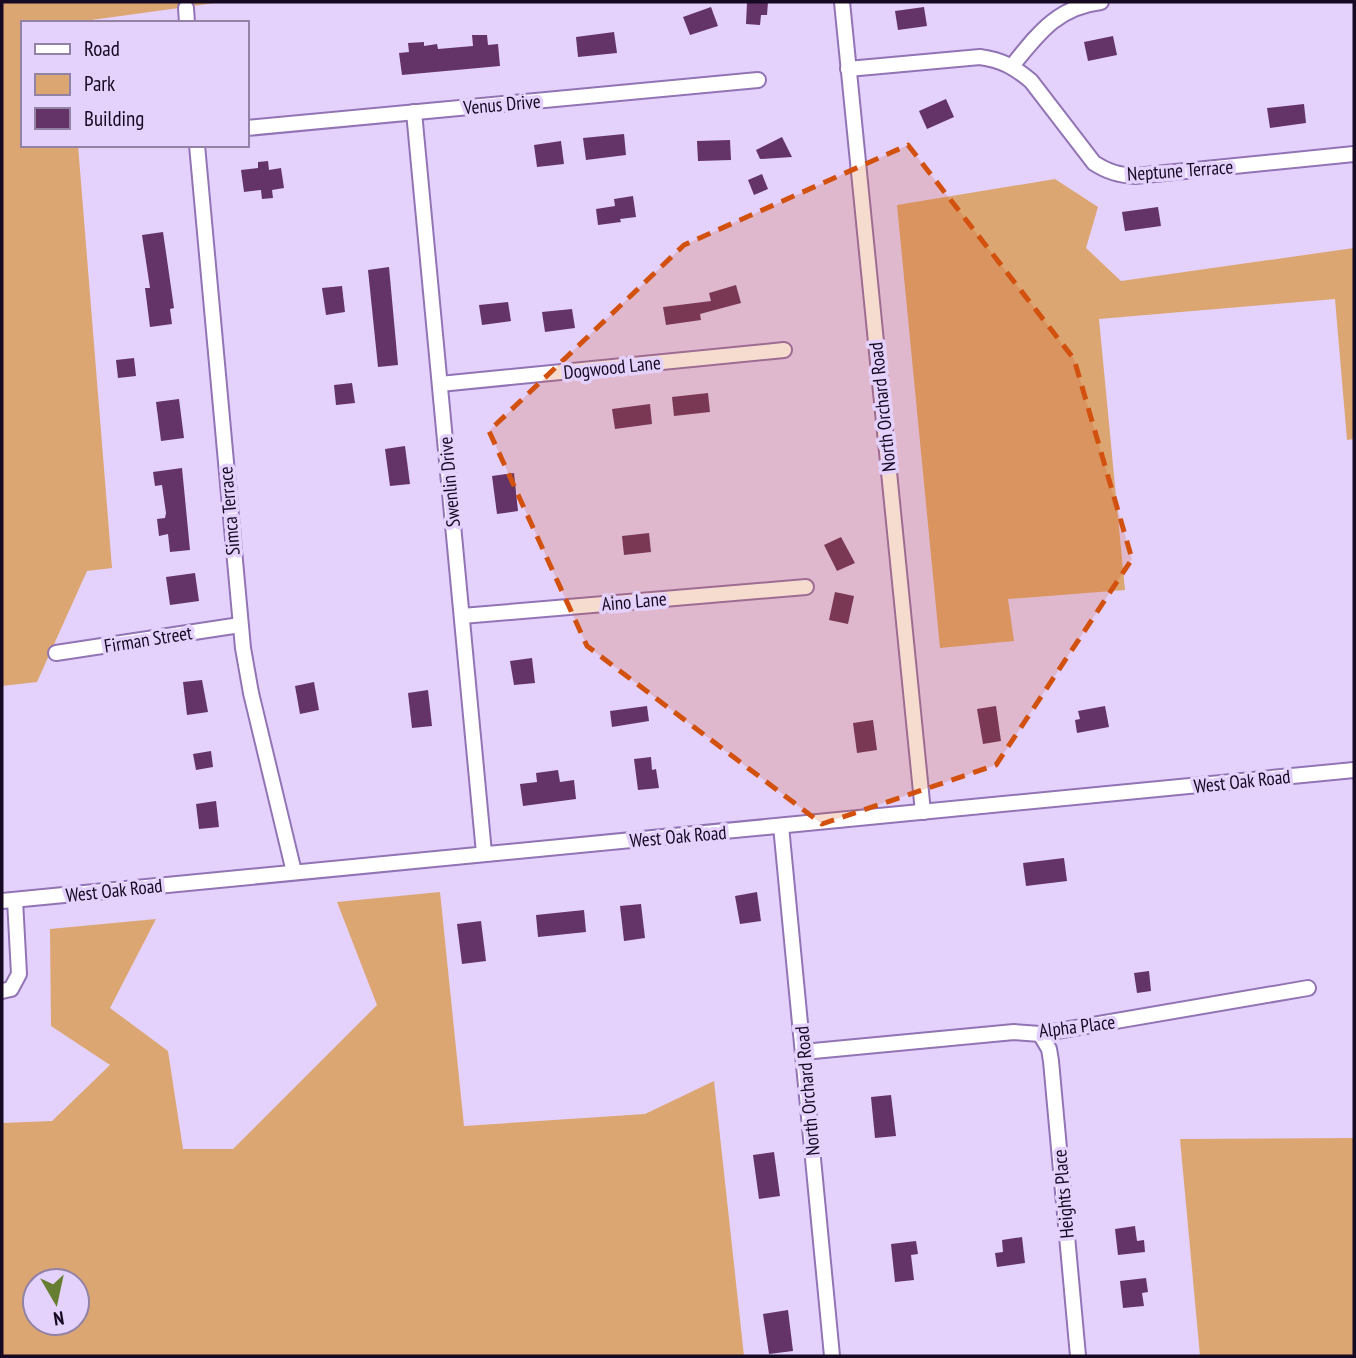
<svg xmlns="http://www.w3.org/2000/svg" width="1356" height="1358" font-family="'PT Sans Narrow',sans-serif">
  <rect width="100%" height="100%" fill="#e4d2fd"/>
  <g fill="#dca673" fill-rule="evenodd">
    <polygon points="2,2 222,2 70,23 23,23 23,145 78,145 112,568 87,571 37,682 2,686"/>
    <polygon points="1055,179 1098,207 1086,248 1121,281 1354,248 1354,439 1347,440 1335,299 1099,319 1125,590 1008,599 1014,641 940,648 897,205"/>
    <path d="M440,892L464,1126L645,1114L714,1081L744,1356H2V1123L52,1121L110,1065L51,1026L50,929L156,919L110,1008L168,1051L183,1149H233L377,1005L337,902ZM77,1281V1323H35V1281Z"/>
    <polygon points="1354,1138 1354,1356 1200,1356 1180,1139"/>
  </g>
  <g fill="#643367">
    <polygon points="747,2 768,2 767,15 761,15 760,25 746,24"/>
    <polygon points="711,7 718,26 690,35 683,17"/>
    <polygon points="924,7 927,26 898,30 895,11"/>
    <polygon points="614,32 617,53 578,57 576,37"/>
    <polygon points="472,35 487,35 488,45 498,44 500,66 402,75 399,53 409,52 408,43 424,42 424,46 437,44 438,49 473,46"/>
    <polygon points="1113,36 1117,55 1088,61 1084,42"/>
    <polygon points="946,99 954,117 927,129 919,111"/>
    <polygon points="1304,104 1306,123 1270,128 1267,108"/>
    <polygon points="624,134 626,155 586,160 583,138"/>
    <polygon points="782,137 792,157 760,159 756,150"/>
    <polygon points="730,140 731,160 698,161 697,141"/>
    <polygon points="561,141 564,164 537,167 534,145"/>
    <polygon points="268,161 269,170 281,168 284,188 272,190 273,198 262,199 261,190 244,192 241,170 258,168 258,162"/>
    <polygon points="762,174 768,189 754,195 748,180"/>
    <polygon points="633,196 636,217 620,219 621,222 598,225 596,209 615,206 614,199"/>
    <polygon points="1158,207 1161,226 1125,231 1122,212"/>
    <polygon points="163,232 174,308 170,309 172,324 150,327 145,288 150,288 142,235"/>
    <polygon points="389,267 398,365 378,367 368,270"/>
    <polygon points="736,285 741,303 700,314 701,320 666,325 663,307 711,301 709,293"/>
    <polygon points="342,286 345,312 326,315 322,288"/>
    <polygon points="508,302 511,321 482,325 479,305"/>
    <polygon points="572,309 575,328 545,332 542,312"/>
    <polygon points="134,358 136,376 118,378 116,360"/>
    <polygon points="352,383 355,403 336,405 334,385"/>
    <polygon points="708,393 710,412 674,416 672,397"/>
    <polygon points="179,399 184,438 161,441 156,402"/>
    <polygon points="650,404 652,424 615,429 612,409"/>
    <polygon points="405,446 410,484 390,486 385,449"/>
    <polygon points="182,468 190,550 170,552 168,534 159,536 157,519 165,518 166,513 162,485 155,486 153,472"/>
    <polygon points="514,473 518,511 497,514 492,476"/>
    <polygon points="649,533 651,552 624,555 622,536"/>
    <polygon points="841,537 855,563 837,571 824,545"/>
    <polygon points="195,573 199,601 170,605 166,577"/>
    <polygon points="835,592 854,596 848,624 829,620"/>
    <polygon points="532,658 535,683 514,685 510,661"/>
    <polygon points="202,680 208,712 187,715 183,682"/>
    <polygon points="314,682 319,710 300,714 295,686"/>
    <polygon points="428,690 432,726 412,728 408,693"/>
    <polygon points="647,706 649,721 612,727 610,711"/>
    <polygon points="996,706 1001,741 983,744 977,709"/>
    <polygon points="1105,706 1109,727 1077,733 1075,720 1080,719 1078,711"/>
    <polygon points="873,720 877,750 857,753 853,723"/>
    <polygon points="211,751 213,767 196,770 193,754"/>
    <polygon points="651,757 652,770 656,769 659,788 638,790 634,759"/>
    <polygon points="558,770 560,782 574,780 576,799 523,806 520,784 537,782 536,773"/>
    <polygon points="216,801 219,827 199,829 196,804"/>
    <polygon points="1064,858 1067,881 1026,886 1023,863"/>
    <polygon points="757,892 761,921 740,924 735,896"/>
    <polygon points="641,904 645,938 624,941 620,906"/>
    <polygon points="584,910 586,932 538,937 536,915"/>
    <polygon points="481,921 486,961 462,964 457,924"/>
    <polygon points="1149,971 1151,991 1137,993 1134,973"/>
    <polygon points="891,1095 896,1136 875,1138 871,1097"/>
    <polygon points="774,1152 780,1196 759,1199 753,1155"/>
    <polygon points="1135,1226 1137,1241 1144,1240 1145,1252 1118,1255 1115,1229"/>
    <polygon points="1022,1237 1025,1263 997,1267 995,1253 1003,1252 1002,1240"/>
    <polygon points="916,1241 918,1254 911,1255 914,1280 895,1282 891,1244"/>
    <polygon points="1146,1278 1148,1292 1142,1293 1144,1306 1123,1308 1120,1281"/>
    <polygon points="788,1310 793,1351 769,1354 763,1314"/>
  </g>
  <g fill="none" stroke-linecap="round" stroke-linejoin="round">
    <g stroke="#9274b5" stroke-width="18">
      <g id="minor">
        <polyline points="842,2 923,812"/>
        <polyline points="186,8 187,23"/>
        <path d="M1012,66C1038,34 1057,7 1101,2"/>
        <path d="M848,69L980,57C1002,60 1014,67 1031,81L1094,163C1108,172 1119,175 1135,176L1354,154"/>
        <polyline points="414,112 484,853"/>
        <polyline points="247,128 758,80"/>
        <polyline points="197,145 243,648 251,693 294,872"/>
        <polyline points="440,384 784,350"/>
        <polyline points="462,616 806,587"/>
        <polyline points="56,653 240,625"/>
        <polyline points="781,826 832,1356"/>
        <polyline points="2,901 1354,770"/>
        <polyline points="2,991 11,989 19,974 15,900"/>
        <polyline points="1040,1034 1049,1049 1051,1061 1078,1356"/>
        <polyline points="803,1052 1014,1032 1040,1034 1308,988"/>
      </g>
    </g>
    <use href="#minor" stroke="#fff" stroke-width="14"/>
  </g>
  <path fill="#d3510e" fill-opacity="0.2" stroke="#d3510e" stroke-width="5" stroke-dasharray="14 9" stroke-linejoin="round" d="M908,145L1074,359L1132,559L996,765L822,824L587,646L489,431L684,245Z"/>
  <g text-anchor="middle" dominant-baseline="central" stroke-width="7" stroke-linejoin="round" paint-order="stroke">
    <g font-size="19" fill="#160922" stroke="#e4d2fd">
      <text transform="translate(502 104) rotate(-5)">Venus Drive</text>
      <text transform="translate(1180 170) rotate(-4)">Neptune Terrace</text>
      <text transform="translate(612 367) rotate(-6)">Dogwood Lane</text>
      <text transform="translate(882 407) rotate(-96)">North Orchard Road</text>
      <text transform="translate(449 482) rotate(-95)">Swenlin Drive</text>
      <text transform="translate(229 511) rotate(-95)">Simca Terrace</text>
      <text transform="translate(634 601) rotate(-5)">Aino Lane</text>
      <text transform="translate(148 639) rotate(-9)">Firman Street</text>
      <text transform="translate(1242 781) rotate(-6)">West Oak Road</text>
      <text transform="translate(678 836) rotate(-5)">West Oak Road</text>
      <text transform="translate(114 890) rotate(-6)">West Oak Road</text>
      <text transform="translate(1077 1026) rotate(-7)">Alpha Place</text>
      <text transform="translate(807 1091) rotate(-95)">North Orchard Road</text>
      <text transform="translate(1063 1194) rotate(-95)">Heights Place</text>
    </g>
  </g>
  <rect width="1356" height="1358" fill="none" stroke="#160922" stroke-width="7"/>
  <rect x="21" y="21" width="228" height="126" fill="#e4d2fd" stroke="#9282a5" stroke-width="2"/>
  <rect x="35" y="44" width="35" height="10" fill="#ffffff" stroke="#9282a5" stroke-width="2"/>
  <text x="84" y="56" font-size="21" fill="#160922">Road</text>
  <rect x="35" y="74" width="35" height="21" fill="#dca673" stroke="#9282a5" stroke-width="2"/>
  <text x="84" y="91" font-size="21" fill="#160922">Park</text>
  <rect x="35" y="108" width="35" height="21" fill="#643367" stroke="#9282a5" stroke-width="2"/>
  <text x="84" y="126" font-size="21" fill="#160922">Building</text>
  <g transform="translate(56 1302) rotate(171)"><circle r="33" fill="#e4d2fd" stroke="#9282a5" stroke-width="2"/>
  <path d="M0-5L12 26L0 18L-12 26Z" fill="#667e31"/>
  <text y="-10" font-size="19" font-weight="bold" text-anchor="middle" fill="#160922">N</text>
  </g>
</svg>
